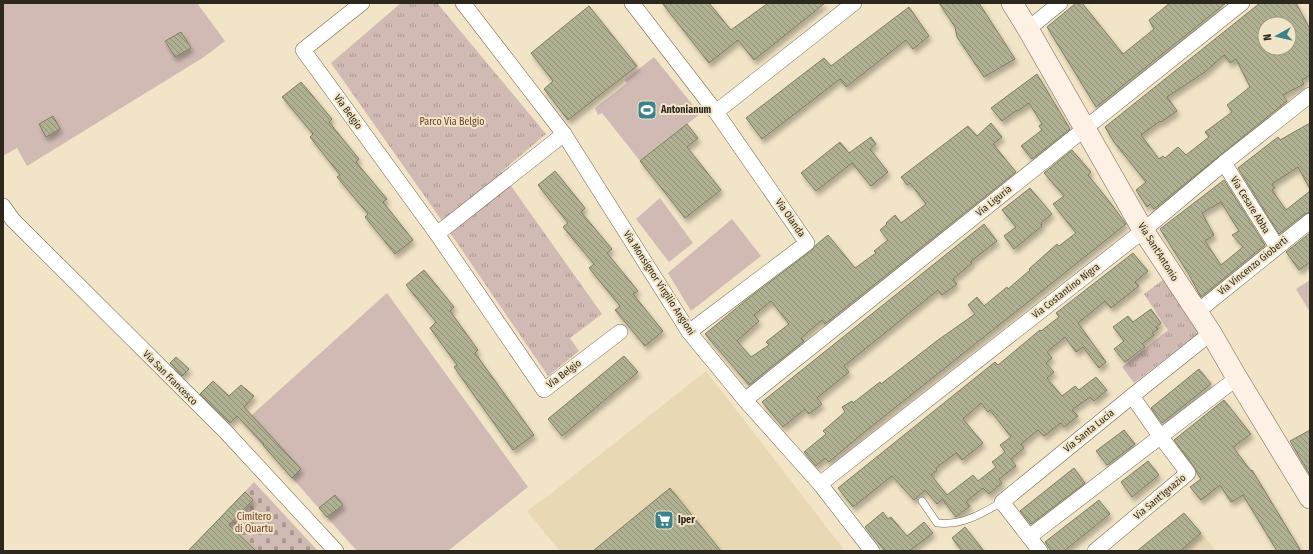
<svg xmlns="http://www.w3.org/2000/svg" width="1313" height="554" font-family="'Fira Sans Condensed',sans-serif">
  <defs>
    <pattern id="grass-tufts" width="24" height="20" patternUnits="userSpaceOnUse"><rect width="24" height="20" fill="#d1bab3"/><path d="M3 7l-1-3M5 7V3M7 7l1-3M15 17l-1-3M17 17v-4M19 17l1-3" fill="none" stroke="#aa9791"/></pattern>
    <pattern id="cemetery-stones" width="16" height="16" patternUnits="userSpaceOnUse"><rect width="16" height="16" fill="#d1bab3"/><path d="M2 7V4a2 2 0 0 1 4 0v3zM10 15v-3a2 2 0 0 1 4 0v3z" fill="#aa9791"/></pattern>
    <pattern id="building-back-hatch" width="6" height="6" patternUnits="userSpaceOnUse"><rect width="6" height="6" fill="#b0b193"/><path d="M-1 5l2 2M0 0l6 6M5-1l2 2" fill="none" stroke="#909077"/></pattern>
    <filter id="shadow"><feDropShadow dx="2.5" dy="4.5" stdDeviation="2" flood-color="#0004"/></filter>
  </defs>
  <rect width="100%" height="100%" fill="#f2e4c6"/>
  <g fill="#e8d8b3">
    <polygon points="706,371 845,551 560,551 527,511 544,499"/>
    <polygon points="1201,533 1216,551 1180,551"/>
  </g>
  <g fill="url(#grass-tufts)">
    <polygon points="401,3 437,3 546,134 501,172 602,314 570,338 579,351 548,376 440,218 331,63"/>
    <polygon points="1164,279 1200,332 1134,383 1122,367 1168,330 1144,294"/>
  </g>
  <polygon fill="url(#cemetery-stones)" points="254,482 318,551 188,551"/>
  <g fill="#d1bab3">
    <polygon points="3,3 197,3 225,41 204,57 27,166 17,148 3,156"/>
    <polygon points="654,57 700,114 640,161 602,113 598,115 595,108 627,83 625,80"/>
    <polygon points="660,198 693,243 669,262 636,219"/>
    <polygon points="732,219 761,256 691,311 668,273"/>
    <polygon points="1310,280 1310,312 1296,289"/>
    <polygon points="387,293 528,487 448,551 357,551 243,423"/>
  </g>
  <g fill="url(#building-back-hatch)" stroke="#7e7f62" fill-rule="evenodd" filter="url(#shadow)">
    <polygon points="662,3 709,3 731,30 768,3 825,3 754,60 738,40 709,63"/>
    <polygon points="939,3 979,3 1015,59 984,77 957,37 955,27"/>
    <polygon points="1076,3 1082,3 1123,54 1154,29 1149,20 1170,3 1226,3 1096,107 1047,27"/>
    <path d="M1260,3H1296L1310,29V75L1302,80L1304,84L1283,95L1287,101L1154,209L1150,204L1147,207L1136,190L1146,182L1114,142L1105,127ZM1265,24H1289V48H1265ZM1224,55L1230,63L1236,59L1250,87L1227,105L1232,112L1205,132L1209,137L1186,155L1178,147L1165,158L1163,156L1159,159L1141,135L1160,121L1161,122L1177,111L1167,97L1205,72Z"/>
    <polygon points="589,6 637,66 568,120 544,89 553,81 531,53"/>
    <polygon points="909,7 929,36 913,49 906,40 846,87 840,79 762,139 746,118 824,58 831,66"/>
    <polygon points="181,32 191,48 175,57 165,41"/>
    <polygon points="1037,74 1070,129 1032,159 1021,146 1042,130 1039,126 1042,124 1029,103 1018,111 1017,110 1002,121 991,108"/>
    <polygon points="301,82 332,119 329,122 359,159 356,162 387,199 383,202 413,240 395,254 365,217 368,214 337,177 340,175 310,137 313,134 282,97"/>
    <polygon points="53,116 60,129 46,137 39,124"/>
    <path d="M991,123L1002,137L993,144L1016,172L825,324L822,320L801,338L804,341L749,385L705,334L745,301L812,250L816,245L828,235L855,268L876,253L874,251L888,240L880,230L887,224L886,223L895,215L901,223L926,204L910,183L907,185L901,177L968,126L977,136ZM771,301L789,324L766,342L769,345L751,357L737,341L759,321L754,315Z"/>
    <polygon points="1310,123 1310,189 1298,167 1272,184 1275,188 1272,190 1286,210 1310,191 1310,212 1304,214 1279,234 1238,168 1278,137 1280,140"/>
    <polygon points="687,124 698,138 687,147 721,190 685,218 640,161"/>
    <polygon points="871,137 876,144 870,149 888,172 871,186 852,163 816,191 801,173 840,142 849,153"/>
    <polygon points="1072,150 1091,172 1088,175 1109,201 1126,224 862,434 829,462 825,458 816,466 804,452 826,434 823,431 845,412 842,407 852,401 853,403 880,382 881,384 938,340 975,314 968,305 977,297 984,306 1007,287 1008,289 1030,270 1029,269 1057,244 1059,246 1076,233 1053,204 1064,196 1044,173"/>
    <polygon points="555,171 585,208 581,212 612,249 607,253 638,291 633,294 663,331 645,346 615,310 620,306 589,268 594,264 563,227 568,223 538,185"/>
    <path d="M1224,180L1265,245L1201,297L1188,273L1160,229ZM1221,202L1239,231L1232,235L1243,247L1221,265L1205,241L1214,235L1202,213Z"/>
    <polygon points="1030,188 1052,214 1041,223 1042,226 1014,249 1004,236 1016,227 1002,210"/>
    <polygon points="984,224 997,241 971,261 972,263 953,279 957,284 942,295 938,290 844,366 849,372 817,398 822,404 809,414 805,409 783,427 762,402"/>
    <polygon points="1310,233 1310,262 1299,270 1286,252"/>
    <path d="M1133,253L1148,271L1135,282L1139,286L1111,308L1105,301L1078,323L1106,362L1099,368L1083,347L1076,352L1065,337L1047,352L1052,358L1046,363L1054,372L1047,378L1062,396L1075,386L1079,390L1096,377L1107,390L1094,401L1090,397L1072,410L1078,416L1064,427L1061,423L1044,436L1038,430L1021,444L1024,448L1011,459L1016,466L999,479L1002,483L989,494L983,488L966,502L970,506L956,517L942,499L937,504L925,490L914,500L892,476L853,507L838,488L995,362L998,365L1040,330L1041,331L1059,317L1056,313ZM981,403L988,412L990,410L1011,437L1000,445L1005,452L992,462L996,467L978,481L973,475L947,495L931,475L937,470L936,468L956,453L962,460L983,443L963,419Z"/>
    <polygon points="424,270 454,307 450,311 478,350 475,353 534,435 513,450 454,367 457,365 430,328 436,322 406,285"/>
    <polygon points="1151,309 1161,323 1156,327 1158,329 1152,333 1154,335 1142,344 1145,347 1125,362 1114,349 1124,341 1113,327 1128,316 1133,322"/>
    <polygon points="624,356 638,372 562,436 548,419"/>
    <polygon points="176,357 189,369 182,376 170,363"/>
    <polygon points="1199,369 1211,384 1162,423 1151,408"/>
    <polygon points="213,381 229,396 241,385 254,396 244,407 301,469 292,478 263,445 264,444 237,416 230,423 200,394"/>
    <polygon points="1224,400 1251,434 1233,447 1251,471 1252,470 1301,551 1277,551 1243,495 1231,502 1220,485 1201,500 1190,487 1201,479 1197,473 1195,468 1174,440"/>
    <polygon points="1124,430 1135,444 1107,465 1096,451"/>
    <polygon points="1310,430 1310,475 1290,441"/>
    <polygon points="1148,461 1159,475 1132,497 1121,482"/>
    <polygon points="1074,468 1085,483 1031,524 1020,511"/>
    <polygon points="670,488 721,551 593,551"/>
    <polygon points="245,492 253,500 229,525 256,551 188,551"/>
    <polygon points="335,495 343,505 327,517 319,508"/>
    <polygon points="1099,500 1110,514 1064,551 1051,551 1045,542"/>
    <polygon points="883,512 888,519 891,517 907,536 924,522 933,533 909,551 885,551 865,527"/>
    <polygon points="1184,513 1201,533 1180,551 1137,551"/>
    <polygon points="965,527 984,551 962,551 952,538"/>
  </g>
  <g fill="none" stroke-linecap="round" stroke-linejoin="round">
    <g stroke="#71654b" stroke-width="8">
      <path id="lane" d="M922,501L937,523C962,526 981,514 1002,502"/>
    </g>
    <g stroke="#71654b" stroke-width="16">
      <g id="street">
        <polyline points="362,3 303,50 437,234 544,390 620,332"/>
        <polyline points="463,3 564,134 689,332 745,400 820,484 872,551"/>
        <polyline points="632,3 716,112 807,243 689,332"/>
        <polyline points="1028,29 1060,3"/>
        <polyline points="716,112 854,3"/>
        <polyline points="1224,163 1277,247"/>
        <polyline points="3,206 13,220 226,432 336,551"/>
        <polyline points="437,234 564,134"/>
        <polyline points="1197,312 1310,221"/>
        <polyline points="745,400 1242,3"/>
        <polyline points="820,484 1139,234 1224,163 1310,95"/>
        <polyline points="1029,537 1237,378"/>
        <polyline points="1040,551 1002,502 1132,396 1211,333"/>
        <polyline points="1095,551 1188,473 1160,436 1132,396"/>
      </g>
    </g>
    <g stroke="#71654b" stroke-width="22">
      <polyline id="secondary" points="1012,3 1028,29 1143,230 1211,333 1237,378 1310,498"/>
    </g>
    <use href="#lane" stroke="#fff" stroke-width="7"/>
    <use href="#street" stroke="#fff" stroke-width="15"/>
    <use href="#secondary" stroke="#fdf0e4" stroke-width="21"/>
  </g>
  <defs>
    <g id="stadium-square" transform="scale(1)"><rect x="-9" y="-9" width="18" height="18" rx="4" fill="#3b828b" stroke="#f2e4c6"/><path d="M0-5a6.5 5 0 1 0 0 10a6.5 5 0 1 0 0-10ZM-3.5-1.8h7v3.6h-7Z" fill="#fff"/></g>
    <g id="supermarket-square" transform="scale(1)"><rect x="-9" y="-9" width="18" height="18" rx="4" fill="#3b828b" stroke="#f2e4c6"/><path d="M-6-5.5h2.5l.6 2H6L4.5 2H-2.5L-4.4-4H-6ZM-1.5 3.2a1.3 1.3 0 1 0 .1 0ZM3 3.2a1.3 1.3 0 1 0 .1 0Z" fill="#fff"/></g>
  </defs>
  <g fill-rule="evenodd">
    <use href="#stadium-square" x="647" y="110"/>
    <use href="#supermarket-square" x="664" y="520"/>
  </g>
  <g text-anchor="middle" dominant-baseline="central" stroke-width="4" stroke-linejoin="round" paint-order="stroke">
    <g font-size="10" font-weight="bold" fill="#2d281d" stroke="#f2e4c6" text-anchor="start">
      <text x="661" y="110">Antonianum</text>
      <text x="678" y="520">Iper</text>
    </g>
    <g font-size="10" fill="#2d281d" stroke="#f2e4c6">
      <text transform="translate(348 112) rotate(54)">Via Belgio</text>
      <text transform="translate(994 201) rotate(-39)">Via Liguria</text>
      <text transform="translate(1250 205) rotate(58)">Via Cesare Abba</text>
      <text transform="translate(790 218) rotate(55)">Via Olanda</text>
      <text transform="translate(1158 252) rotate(58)">Via Sant'Antonio</text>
      <text transform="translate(1253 266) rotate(-39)">Via Vincenzo Gioberti</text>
      <text transform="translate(659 283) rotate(57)">Via Monsignor Virgilio Angioni</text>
      <text transform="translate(1066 291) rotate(-38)">Via Costantino Nigra</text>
      <text transform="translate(564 374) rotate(-37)">Via Belgio</text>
      <text transform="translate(170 378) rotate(45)">Via San Francesco</text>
      <text transform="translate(1089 431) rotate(-39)">Via Santa Lucia</text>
      <text transform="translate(1160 497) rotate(-40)">Via Sant'Ignazio</text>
    </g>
    <g font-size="10" fill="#6d3c2c" stroke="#f2e4c6">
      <text x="452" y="122">Parco Via Belgio</text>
      <text x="254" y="517">Cimitero<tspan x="254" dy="12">di Quartu</tspan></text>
    </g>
  </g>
  <rect width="1313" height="554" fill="none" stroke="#2d281d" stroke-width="8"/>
  <g transform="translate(1277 36) rotate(262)"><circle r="19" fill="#f2e4c6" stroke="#a39982"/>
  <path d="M0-3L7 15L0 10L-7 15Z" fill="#3b828b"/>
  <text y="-6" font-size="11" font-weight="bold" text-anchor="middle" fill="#2d281d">N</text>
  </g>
</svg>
